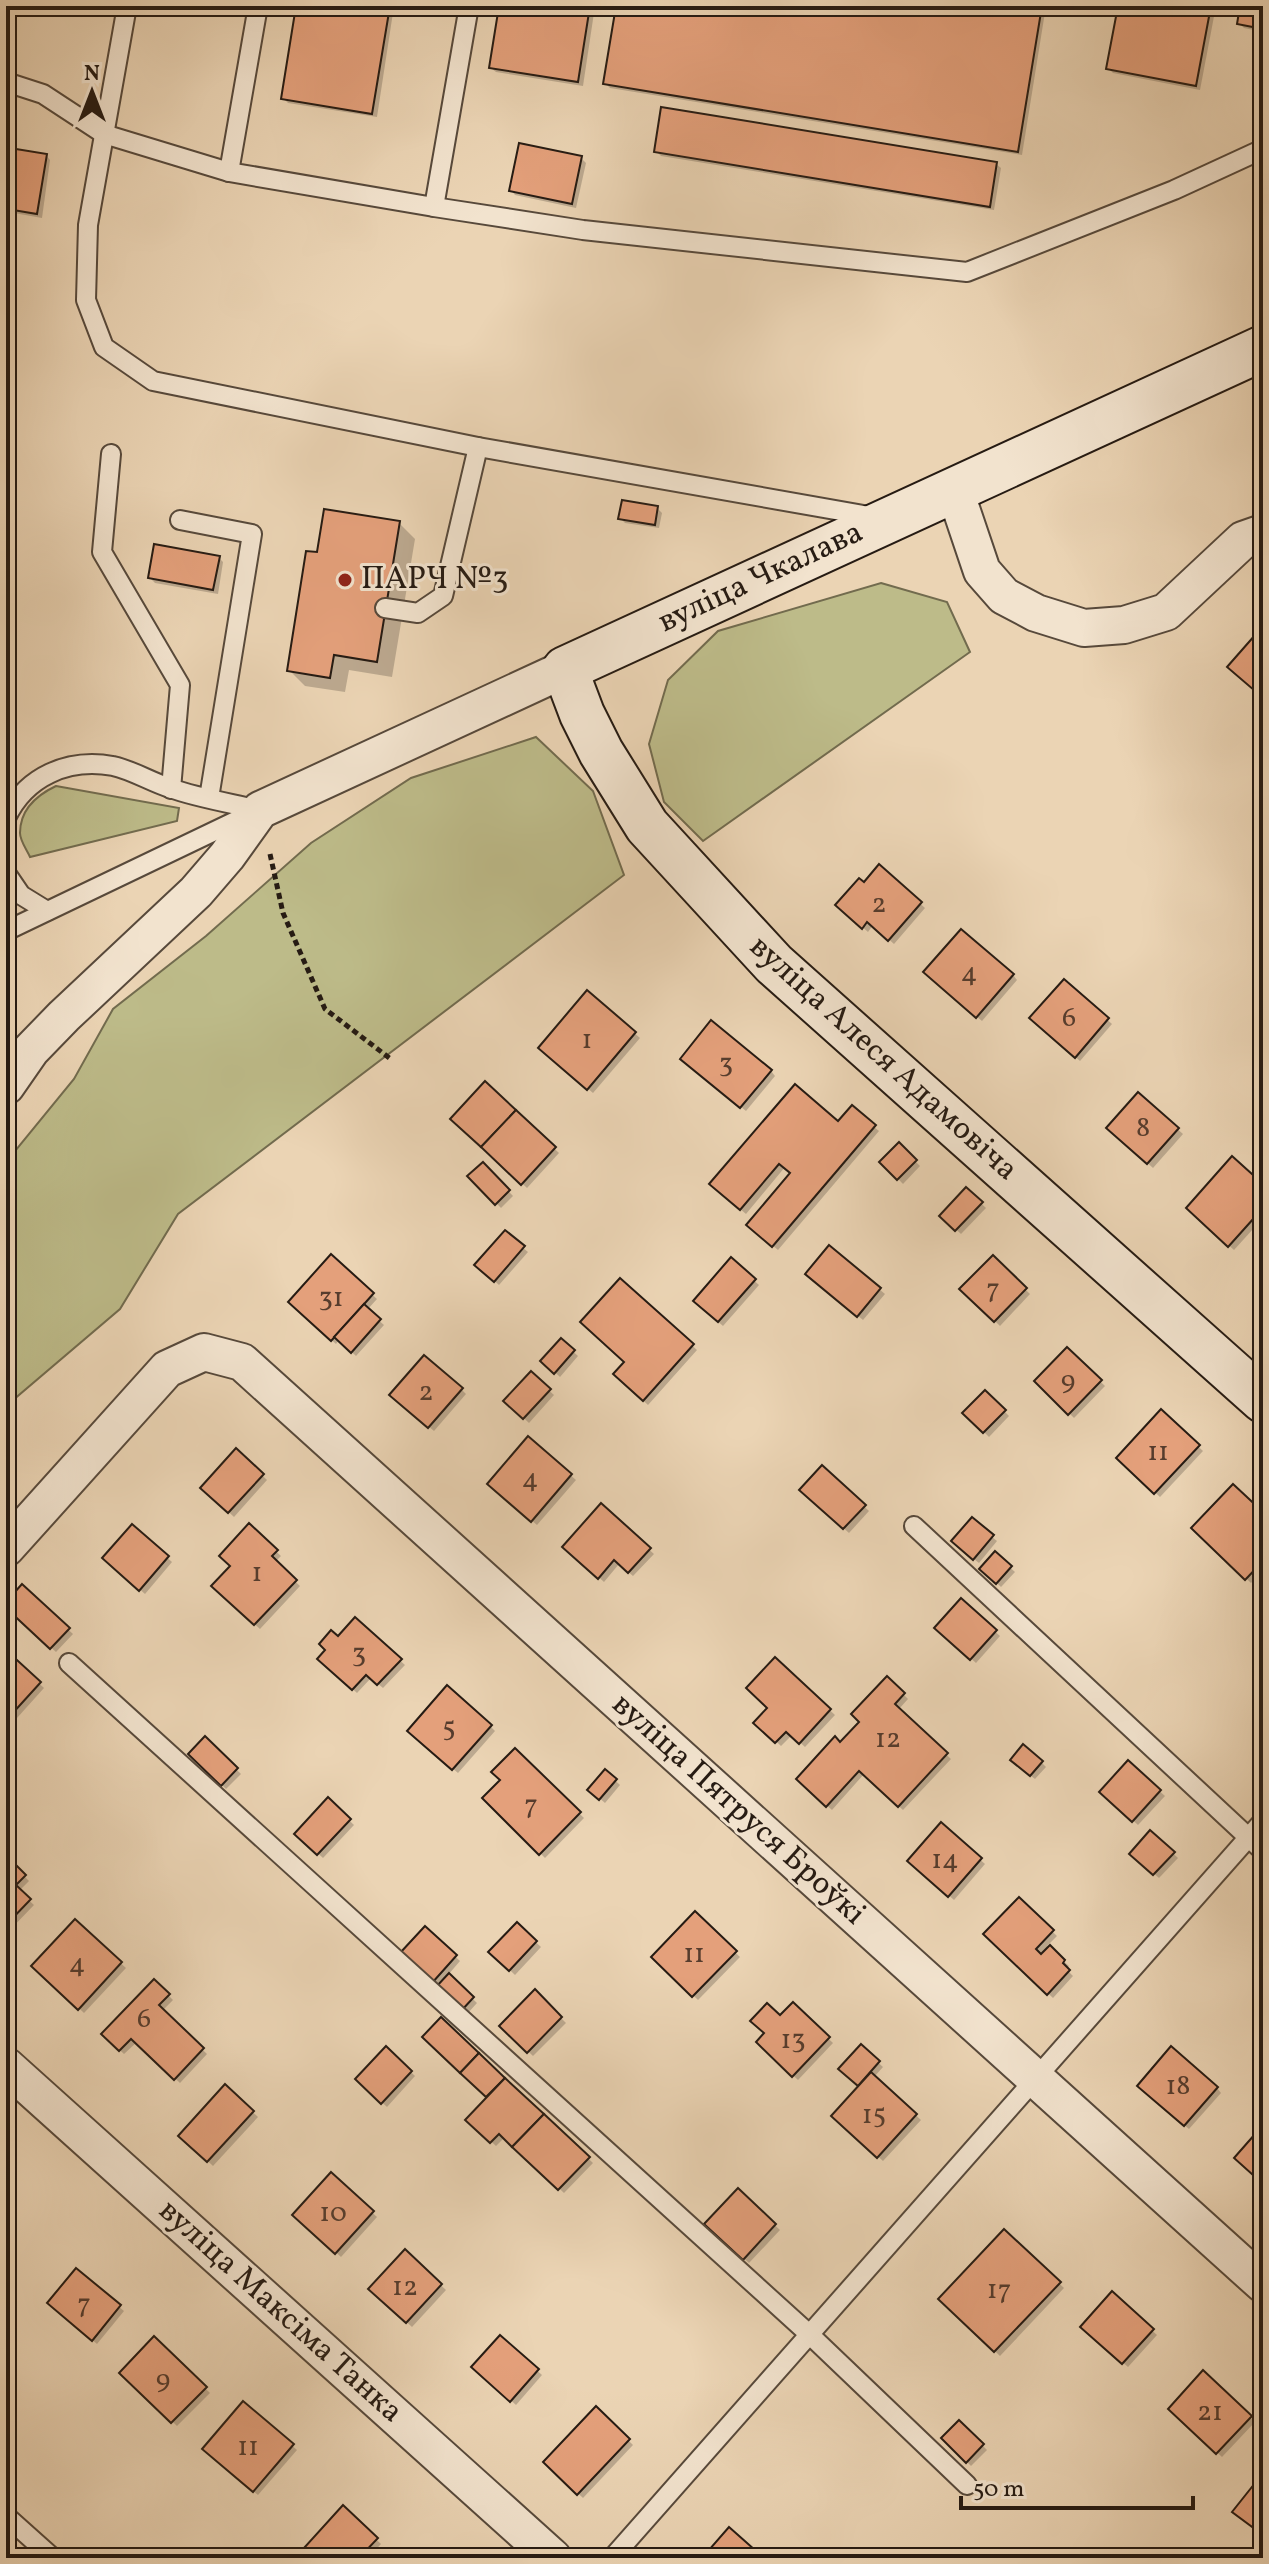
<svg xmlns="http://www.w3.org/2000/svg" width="1269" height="2564" font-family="Vollkorn,serif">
  <rect width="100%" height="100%" fill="#ebd4b4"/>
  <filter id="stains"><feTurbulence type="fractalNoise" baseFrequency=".0025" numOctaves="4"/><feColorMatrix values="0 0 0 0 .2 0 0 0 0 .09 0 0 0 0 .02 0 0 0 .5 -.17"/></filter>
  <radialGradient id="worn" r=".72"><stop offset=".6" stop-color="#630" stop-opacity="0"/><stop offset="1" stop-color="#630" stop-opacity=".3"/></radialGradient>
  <g fill="#bdbb89" stroke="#726b4e" stroke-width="2">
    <polygon points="881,583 947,602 970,652 703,841 664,802 649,744 668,680 718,631"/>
    <polygon points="536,737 593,791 624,875 178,1214 120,1309 6,1406 6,1162 74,1079 113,1009 206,936 311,843 411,778"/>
    <path d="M56,786L179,808L177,821L30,857C27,850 20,841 20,833C20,809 37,795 56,786Z"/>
  </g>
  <g fill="#0003">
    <polygon points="298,6 394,6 377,117 288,103 283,98"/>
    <polygon points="501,6 595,6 583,86 496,72 491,68"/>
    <polygon points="618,6 1046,6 1022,155 610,88 605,83"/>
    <polygon points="1120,6 1216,6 1200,90 1113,73 1108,68"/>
    <polygon points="1242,6 1263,6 1263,32 1244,28 1239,23"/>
    <polygon points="656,151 996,164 1001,168 994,210 661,156"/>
    <polygon points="46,155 50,160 42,218 14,213 9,209"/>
    <polygon points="581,158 586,163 576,208 515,195 511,190"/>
    <polygon points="657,508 662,513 659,528 625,523 620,518"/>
    <polygon points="399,523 415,539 392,677 349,670 345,692 305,686 289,670"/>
    <polygon points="219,558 223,562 218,594 155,583 150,578"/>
    <polygon points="879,867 925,908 894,944 873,925 868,932 838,905 864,884"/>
    <polygon points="1013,975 1017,980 982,1021 930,977"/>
    <polygon points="1064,981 1112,1024 1080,1061 1032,1018"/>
    <polygon points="588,993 640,1038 593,1093 545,1052"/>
    <polygon points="687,1063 771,1071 775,1076 746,1111"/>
    <polygon points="485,1084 559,1153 527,1188 452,1118"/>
    <polygon points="1138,1094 1183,1134 1153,1168 1109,1128"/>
    <polygon points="839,1124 874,1127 879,1131 778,1250 753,1229 792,1173 785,1167 746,1214 717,1189"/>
    <polygon points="899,1145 920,1166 903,1184 882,1162"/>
    <polygon points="483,1165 513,1196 501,1208 470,1176"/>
    <polygon points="1263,1187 1263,1218 1234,1250 1188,1208"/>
    <polygon points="966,1189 986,1208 961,1234 942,1216"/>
    <polygon points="523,1248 528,1252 499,1285 477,1265"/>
    <polygon points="830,1248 885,1294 863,1320 812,1278"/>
    <polygon points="331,1257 377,1299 367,1310 384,1325 356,1356 339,1340 336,1344 290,1302"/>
    <polygon points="993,1258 1030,1294 1000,1326 962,1289"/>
    <polygon points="731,1260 759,1285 723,1326 700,1306"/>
    <polygon points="620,1280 697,1350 648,1405 615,1374 627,1362"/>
    <polygon points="561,1341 578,1356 560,1377 543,1361"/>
    <polygon points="1067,1350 1105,1386 1074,1418 1037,1381"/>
    <polygon points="531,1374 554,1395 529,1423 506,1401"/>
    <polygon points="461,1389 466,1394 434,1431 397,1400"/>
    <polygon points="985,1392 1009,1416 989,1437 965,1413"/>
    <polygon points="1161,1412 1203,1451 1160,1497 1118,1458"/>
    <polygon points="528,1438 576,1480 537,1525 494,1488"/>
    <polygon points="236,1451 267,1480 234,1517 203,1488"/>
    <polygon points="822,1468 869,1511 849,1533 802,1490"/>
    <polygon points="601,1506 654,1554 633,1576 619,1564 604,1582 565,1546"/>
    <polygon points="1263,1515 1263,1570 1251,1583 1194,1528"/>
    <polygon points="249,1526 281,1556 275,1562 300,1586 260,1629 214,1586 233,1566"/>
    <polygon points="132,1527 172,1562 145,1594 105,1558"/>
    <polygon points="992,1537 997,1541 979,1563 958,1546"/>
    <polygon points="995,1554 1015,1572 1001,1587 982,1569"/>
    <polygon points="22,1587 73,1634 56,1652 6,1606"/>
    <polygon points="961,1601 1000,1636 976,1663 937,1627"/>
    <polygon points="355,1620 405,1665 383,1688 371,1678 357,1693 320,1659"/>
    <polygon points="6,1653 44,1688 17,1718 6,1708"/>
    <polygon points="775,1660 835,1715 805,1747 792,1735 781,1746 756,1722 769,1708"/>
    <polygon points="887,1678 908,1699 898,1710 951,1759 903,1810 864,1774 832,1810 798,1779 840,1744 861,1722"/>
    <polygon points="490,1726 495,1731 458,1773 414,1735"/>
    <polygon points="205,1739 241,1774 226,1789 191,1754"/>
    <polygon points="515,1751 584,1818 545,1858 485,1798 503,1780"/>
    <polygon points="1041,1762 1046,1767 1035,1779 1017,1765"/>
    <polygon points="1128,1763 1165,1796 1138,1825 1102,1792"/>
    <polygon points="606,1772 620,1785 605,1803 590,1790"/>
    <polygon points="328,1800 354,1825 323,1858 297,1834"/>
    <polygon points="941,1825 985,1864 954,1900 910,1861"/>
    <polygon points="1151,1833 1178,1858 1159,1878 1132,1854"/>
    <polygon points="6,1858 29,1881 19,1891 34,1905 7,1933"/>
    <polygon points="1019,1900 1057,1936 1047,1946 1069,1966 1066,1969 1073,1976 1053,1998 986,1934"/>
    <polygon points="1263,1905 1263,1917 1257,1911"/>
    <polygon points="695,1914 740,1957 698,2000 654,1957"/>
    <polygon points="75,1922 126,1968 84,2013 34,1966"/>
    <polygon points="517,1925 541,1947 515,1975 491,1952"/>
    <polygon points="425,1929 460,1961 448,1975 477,2003 467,2014 403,1953"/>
    <polygon points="154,1981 173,2000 162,2011 207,2054 180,2083 137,2042 124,2054 103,2034"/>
    <polygon points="535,1992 566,2023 533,2056 502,2026"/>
    <polygon points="793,2005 833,2043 798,2080 758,2042"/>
    <polygon points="442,2020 593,2163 564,2193 505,2137 496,2146 468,2120 489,2097 425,2037"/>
    <polygon points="861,2047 883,2067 874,2077 921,2120 883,2161 834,2116 860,2086 841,2069"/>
    <polygon points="386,2049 415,2076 387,2107 357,2079"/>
    <polygon points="225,2087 258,2117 213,2166 181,2136"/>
    <polygon points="1217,2088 1221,2093 1189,2129 1144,2090"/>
    <polygon points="331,2175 377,2217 341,2257 295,2214"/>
    <polygon points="738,2191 780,2230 749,2263 707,2224"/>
    <polygon points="1004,2232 1064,2288 1000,2356 941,2299"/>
    <polygon points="405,2252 446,2290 412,2327 371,2289"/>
    <polygon points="76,2271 124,2311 97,2344 54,2307"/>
    <polygon points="1112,2294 1157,2335 1128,2367 1083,2327"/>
    <polygon points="500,2338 542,2375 516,2405 474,2367"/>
    <polygon points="155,2339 210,2393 177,2426 122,2373"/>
    <polygon points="1204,2373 1255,2422 1222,2457 1170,2409"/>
    <polygon points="244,2404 297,2450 258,2495 209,2454"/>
    <polygon points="596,2409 633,2445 583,2498 545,2462"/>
    <polygon points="959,2422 987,2450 971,2466 943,2438"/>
    <polygon points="343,2508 381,2544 368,2558 318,2558"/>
  </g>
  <g fill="#e4a07b" stroke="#261b13" stroke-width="2">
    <polygon points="296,6 390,6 372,114 281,99"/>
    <polygon points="499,6 590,6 578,82 489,68"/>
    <polygon points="616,6 1042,6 1018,152 603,84"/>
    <polygon points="1118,6 1211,6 1196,86 1106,69"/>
    <polygon points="1240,6 1263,6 1263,29 1237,24"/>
    <polygon points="661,107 997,162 990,207 654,152"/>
    <polygon points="519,143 582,156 572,204 509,191"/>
    <polygon points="16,149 47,154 37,214 7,209"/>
    <polygon points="622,500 658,506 655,525 618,519"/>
    <polygon points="324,509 400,521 377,662 334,655 330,678 287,671 306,551 317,552"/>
    <polygon points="154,544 220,556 213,590 148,578"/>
    <polygon points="1263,626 1263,696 1262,697 1227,667"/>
    <polygon points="879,864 922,902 888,941 867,922 862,929 835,905 859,878 864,882"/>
    <polygon points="961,929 1014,974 976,1018 923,972"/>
    <polygon points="1064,979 1109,1018 1075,1058 1029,1018"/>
    <polygon points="587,990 636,1032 587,1090 538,1048"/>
    <polygon points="711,1020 772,1070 740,1108 680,1059"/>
    <polygon points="485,1081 516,1110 481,1147 450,1119"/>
    <polygon points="795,1084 838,1121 852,1105 876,1125 772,1247 746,1225 790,1173 779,1164 740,1210 709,1184"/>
    <polygon points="1138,1092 1179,1128 1147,1164 1106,1128"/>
    <polygon points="516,1110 556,1147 521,1185 481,1147"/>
    <polygon points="899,1142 917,1160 897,1180 879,1162"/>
    <polygon points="1232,1156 1263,1184 1263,1208 1228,1247 1186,1208"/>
    <polygon points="483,1162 510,1190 495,1205 467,1176"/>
    <polygon points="966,1187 983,1202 955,1231 939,1216"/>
    <polygon points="505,1230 525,1246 494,1282 474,1265"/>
    <polygon points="829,1245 881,1288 857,1317 805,1274"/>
    <polygon points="331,1254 374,1293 331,1341 288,1302"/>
    <polygon points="993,1255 1027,1288 994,1322 959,1289"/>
    <polygon points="731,1257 756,1279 718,1322 693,1301"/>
    <polygon points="620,1278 694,1344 643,1401 613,1374 624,1362 580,1322"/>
    <polygon points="364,1304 381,1319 351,1353 334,1337"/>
    <polygon points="561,1338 575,1350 554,1374 540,1361"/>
    <polygon points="1067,1347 1102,1380 1068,1415 1034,1381"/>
    <polygon points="424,1355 463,1388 428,1428 389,1395"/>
    <polygon points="531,1371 551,1389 523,1419 503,1401"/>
    <polygon points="985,1390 1006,1410 983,1433 962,1413"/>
    <polygon points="1161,1409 1200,1445 1154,1494 1116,1458"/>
    <polygon points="528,1436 572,1474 531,1522 487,1484"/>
    <polygon points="236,1448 264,1474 228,1513 200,1488"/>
    <polygon points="822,1465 866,1505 843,1529 799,1490"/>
    <polygon points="1233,1484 1263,1512 1263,1561 1245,1580 1191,1528"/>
    <polygon points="601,1503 651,1548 628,1573 614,1560 598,1579 562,1547"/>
    <polygon points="972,1517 994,1535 973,1560 951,1541"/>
    <polygon points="249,1523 278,1550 272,1556 297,1580 254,1625 211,1586 230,1566 219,1556"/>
    <polygon points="132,1524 169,1556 139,1591 102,1558"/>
    <polygon points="995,1551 1012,1566 996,1584 979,1569"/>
    <polygon points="22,1584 70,1628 50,1649 6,1608 6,1602"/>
    <polygon points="961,1598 997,1630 970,1660 934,1628"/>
    <polygon points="355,1617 402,1659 377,1685 366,1675 352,1690 317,1659 325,1650 319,1644 331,1630 338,1636"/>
    <polygon points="6,1650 41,1682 11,1715 6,1710"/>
    <polygon points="775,1657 831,1709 799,1744 786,1732 775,1743 753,1723 767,1708 746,1688"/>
    <polygon points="887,1676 905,1693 895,1704 948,1753 898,1807 859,1771 826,1807 796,1779 835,1736 840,1742 859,1722 851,1714"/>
    <polygon points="447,1685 492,1725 452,1770 407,1731"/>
    <polygon points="205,1736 238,1768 221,1786 188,1754"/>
    <polygon points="1023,1744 1043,1761 1030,1776 1010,1760"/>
    <polygon points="515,1748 581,1812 539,1855 482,1798 500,1780 491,1772"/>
    <polygon points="1128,1760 1161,1790 1132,1822 1099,1792"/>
    <polygon points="605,1769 617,1779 599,1800 587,1790"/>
    <polygon points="328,1797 351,1819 317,1855 294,1834"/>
    <polygon points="941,1822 982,1858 948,1897 907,1861"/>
    <polygon points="1150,1830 1175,1852 1153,1875 1129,1854"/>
    <polygon points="6,1855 26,1875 16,1885 31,1899 6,1925"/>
    <polygon points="1019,1897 1054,1930 1036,1949 1041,1954 1050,1945 1065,1960 1063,1963 1070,1970 1047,1995 983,1934"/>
    <polygon points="695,1911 737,1951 692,1997 651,1957"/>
    <polygon points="75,1919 122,1962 78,2010 31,1966"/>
    <polygon points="517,1922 537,1941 509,1971 488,1952"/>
    <polygon points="425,1926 457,1955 432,1983 400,1953"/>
    <polygon points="449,1973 474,1997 461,2011 436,1987"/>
    <polygon points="154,1979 170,1994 159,2005 204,2048 174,2080 131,2039 119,2051 101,2034"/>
    <polygon points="535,1989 562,2017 527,2053 499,2026"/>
    <polygon points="793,2002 830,2037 792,2077 756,2042 764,2033 750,2021 767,2003 780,2015"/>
    <polygon points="441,2017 479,2053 460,2073 422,2037"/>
    <polygon points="861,2044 880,2061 858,2086 838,2069"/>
    <polygon points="386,2046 412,2071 381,2104 355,2079"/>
    <polygon points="1171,2046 1218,2087 1184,2126 1137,2086"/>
    <polygon points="479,2053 505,2078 486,2097 460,2073"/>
    <polygon points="871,2072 917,2114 877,2158 831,2116"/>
    <polygon points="505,2078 544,2114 512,2147 499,2134 490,2143 465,2120"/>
    <polygon points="225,2084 254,2111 207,2162 178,2136"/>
    <polygon points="544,2114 590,2157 558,2190 512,2147"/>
    <polygon points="1263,2125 1263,2184 1234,2158"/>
    <polygon points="331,2172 374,2211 335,2254 292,2215"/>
    <polygon points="738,2188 776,2224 743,2260 704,2224"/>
    <polygon points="1004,2229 1061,2282 994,2352 938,2299"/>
    <polygon points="405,2249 442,2284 406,2323 368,2289"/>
    <polygon points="76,2268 121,2305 92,2341 47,2303"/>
    <polygon points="1112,2291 1154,2329 1122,2364 1080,2327"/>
    <polygon points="500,2335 539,2369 510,2402 471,2367"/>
    <polygon points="154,2336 207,2387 171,2423 119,2373"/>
    <polygon points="1203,2370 1252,2416 1216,2454 1168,2409"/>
    <polygon points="243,2401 294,2444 253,2492 202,2449"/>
    <polygon points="596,2406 630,2439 577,2495 543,2462"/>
    <polygon points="959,2420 984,2444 966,2463 941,2438"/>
    <polygon points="1263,2473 1263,2535 1232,2512"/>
    <polygon points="343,2505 378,2538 359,2558 315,2558 304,2548"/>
    <polygon points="729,2527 764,2558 702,2558"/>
  </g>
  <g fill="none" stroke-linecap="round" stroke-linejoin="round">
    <g stroke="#57493b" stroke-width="22">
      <g id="lane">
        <polyline points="127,6 88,225 86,300 104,347 153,381 478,447 875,517"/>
        <polyline points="258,6 229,172 434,207 469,6"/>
        <polyline points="6,82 43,94 104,134 229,172"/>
        <polyline points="434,207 583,230 967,272 1174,190 1263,149"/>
        <polyline points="111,454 102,552 180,685 171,789"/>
        <polyline points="180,520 252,534 209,798"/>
        <polyline points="385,608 418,613 443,596 478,447"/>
        <path d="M6,818C26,776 68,758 113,766C132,770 151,782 170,788C198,798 230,803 260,810"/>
        <polyline points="6,873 21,895 47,911"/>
        <polyline points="6,931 246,816"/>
        <polyline points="914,1526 1263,1851"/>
        <polyline points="69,1663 809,2334 967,2485"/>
        <polyline points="6,2516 53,2558"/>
        <polyline points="612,2558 1263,1821"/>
      </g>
    </g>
    <g stroke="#57493b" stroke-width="40">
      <g id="street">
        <polyline points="955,491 982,571 1004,596 1036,613 1084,628 1124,625 1166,612 1243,540 1263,533"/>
        <polyline points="6,1086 31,1050 64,1016 196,892 227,856 260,810 565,669"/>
        <polyline points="6,1548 167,1369 204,1352 242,1362 1263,2284"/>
        <polyline points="6,2066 553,2558"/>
      </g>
    </g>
    <g stroke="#261b13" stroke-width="48">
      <polyline id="secondary" points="1263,348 565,669 582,714 601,752 647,826 774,964 1263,1400"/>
    </g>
    <polyline stroke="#261b13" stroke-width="5" stroke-dasharray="6 4" stroke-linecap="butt" points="270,854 283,913 325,1009 392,1060"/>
    <use href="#lane" stroke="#f2e3ce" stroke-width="18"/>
    <use href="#street" stroke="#f2e3ce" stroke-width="36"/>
    <use href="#secondary" stroke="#f2e3ce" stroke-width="44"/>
  </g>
  <circle fill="#8f2418" stroke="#f2e3ce" stroke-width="3" cx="345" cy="580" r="8"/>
  <g text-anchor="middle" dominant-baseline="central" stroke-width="6" stroke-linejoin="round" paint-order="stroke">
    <g font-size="28" fill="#563c2d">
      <text x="879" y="904">2</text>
      <text x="969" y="973">4</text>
      <text x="1069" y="1018">6</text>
      <text x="587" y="1040">1</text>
      <text x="726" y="1064">3</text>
      <text x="1143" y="1128">8</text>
      <text x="993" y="1289">7</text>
      <text x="331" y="1298">31</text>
      <text x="1068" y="1381">9</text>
      <text x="426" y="1392">2</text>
      <text x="1158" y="1452">11</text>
      <text x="530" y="1479">4</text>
      <text x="257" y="1573">1</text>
      <text x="359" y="1654">3</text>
      <text x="449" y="1728">5</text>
      <text x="888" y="1739">12</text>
      <text x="531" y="1805">7</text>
      <text x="945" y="1860">14</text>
      <text x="694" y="1954">11</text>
      <text x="77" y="1964">4</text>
      <text x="144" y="2019">6</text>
      <text x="793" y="2040">13</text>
      <text x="1178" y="2086">18</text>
      <text x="874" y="2115">15</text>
      <text x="333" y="2213">10</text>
      <text x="405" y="2287">12</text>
      <text x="999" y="2290">17</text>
      <text x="84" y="2304">7</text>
      <text x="163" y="2380">9</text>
      <text x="1210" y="2412">21</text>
      <text x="248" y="2447">11</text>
    </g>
    <g font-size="32" fill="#261b13" stroke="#f2e3ce">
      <text transform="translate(761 578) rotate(-25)">вуліца Чкалава</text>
      <text transform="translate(883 1059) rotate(42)">вуліца Алеся Адамовіча</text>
      <text transform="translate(738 1810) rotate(42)">вуліца Пятруся Броўкі</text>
      <text transform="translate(280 2312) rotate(42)">вуліца Максіма Танка</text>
    </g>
    <g font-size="32" fill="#261b13" stroke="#f2e3ce" text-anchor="start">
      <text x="361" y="580">ПАРЧ №3</text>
    </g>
  </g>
  <rect width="1269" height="2564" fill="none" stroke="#ebd4b4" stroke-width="32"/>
  <rect x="8" y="8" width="1253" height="2548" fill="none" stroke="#261b13" stroke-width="4"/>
  <rect x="16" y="16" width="1237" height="2532" fill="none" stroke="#261b13" stroke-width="2"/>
  <g transform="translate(92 92)" stroke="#f2e3ce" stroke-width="6" paint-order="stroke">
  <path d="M0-6L14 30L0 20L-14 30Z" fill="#261b13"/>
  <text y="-12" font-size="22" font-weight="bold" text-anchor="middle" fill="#261b13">N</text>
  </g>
  <path d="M961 2496v12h232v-12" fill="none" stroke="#261b13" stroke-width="4"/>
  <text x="973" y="2496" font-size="24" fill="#261b13" stroke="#f2e3ce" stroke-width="6" paint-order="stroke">50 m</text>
  <rect width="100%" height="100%" filter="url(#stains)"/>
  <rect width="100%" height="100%" fill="url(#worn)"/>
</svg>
